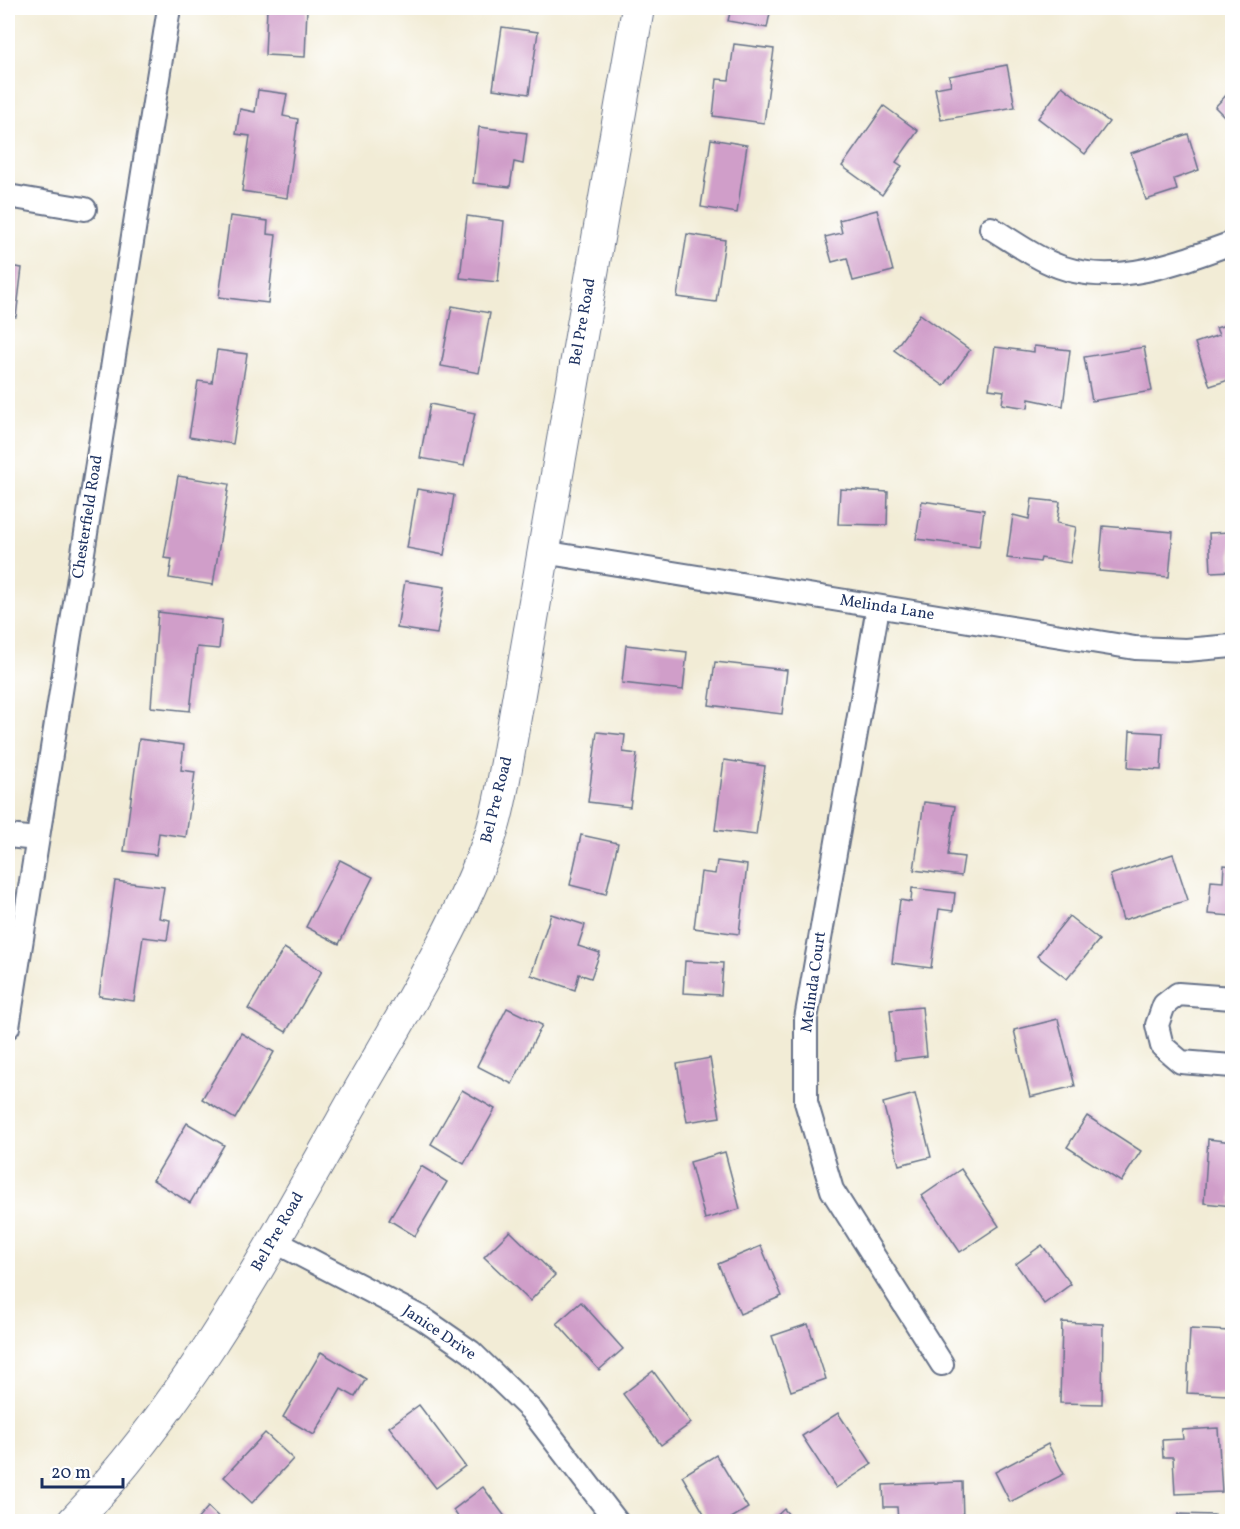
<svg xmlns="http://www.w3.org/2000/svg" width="1240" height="1529" font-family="Vollkorn,serif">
  <rect width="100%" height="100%" fill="#fff"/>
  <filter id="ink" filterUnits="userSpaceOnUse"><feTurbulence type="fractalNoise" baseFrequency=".0167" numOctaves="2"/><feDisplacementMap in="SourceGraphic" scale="12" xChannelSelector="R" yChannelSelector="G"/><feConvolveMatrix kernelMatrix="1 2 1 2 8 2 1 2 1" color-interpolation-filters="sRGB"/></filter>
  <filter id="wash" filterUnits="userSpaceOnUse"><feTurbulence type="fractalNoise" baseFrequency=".008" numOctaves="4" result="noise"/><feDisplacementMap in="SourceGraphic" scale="24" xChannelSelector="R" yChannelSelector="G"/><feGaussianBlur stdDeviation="1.35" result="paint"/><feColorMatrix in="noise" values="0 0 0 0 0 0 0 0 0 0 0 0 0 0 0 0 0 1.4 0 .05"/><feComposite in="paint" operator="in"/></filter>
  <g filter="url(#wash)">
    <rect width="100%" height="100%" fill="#f2ecd6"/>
    <g id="blocks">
      <g fill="#d09ec9">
        <polygon points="267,8 307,8 305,57 265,55"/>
        <polygon points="731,8 771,8 767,28 728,21"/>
        <polygon points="502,27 538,32 529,94 493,89"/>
        <polygon points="734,44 774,49 764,123 713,116 717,79 729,80"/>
        <polygon points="1007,65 1015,107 941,120 935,88 951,85 949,76"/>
        <polygon points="1062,86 1109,122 1085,154 1038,118"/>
        <polygon points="1232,89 1232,124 1215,107"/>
        <polygon points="258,90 287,94 283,116 298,119 287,198 242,191 250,136 236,134 240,109 255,112"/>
        <polygon points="884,106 918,131 896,162 902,166 882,195 842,166"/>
        <polygon points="479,127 527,133 523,164 514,162 510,187 473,183"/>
        <polygon points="1188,134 1199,170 1174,179 1177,190 1146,200 1131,153"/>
        <polygon points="711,139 747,145 737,213 701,207"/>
        <polygon points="877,210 893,271 853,281 847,258 832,262 825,237 842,233 839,220"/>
        <polygon points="230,216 268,221 267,234 276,235 268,303 219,297"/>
        <polygon points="467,216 504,221 498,282 460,278"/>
        <polygon points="687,234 725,240 716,302 677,297"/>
        <polygon points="8,266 22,268 16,317 8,316"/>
        <polygon points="452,306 490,313 479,373 441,366"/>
        <polygon points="920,314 970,350 944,386 894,350"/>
        <polygon points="1232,323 1232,379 1210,386 1195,343 1219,335 1216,328"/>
        <polygon points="1034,346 1070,350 1063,406 1029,399 1028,408 1002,404 1004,391 989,389 995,347 1034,352"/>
        <polygon points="1144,347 1152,391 1092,401 1084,357"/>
        <polygon points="217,350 247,354 233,444 189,437 198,381 212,383"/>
        <polygon points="430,404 475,413 464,466 420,458"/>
        <polygon points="178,476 229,484 213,585 169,578 172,559 164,558"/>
        <polygon points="417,489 454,495 444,555 407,548"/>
        <polygon points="840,489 888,492 887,525 838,524"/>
        <polygon points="1032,499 1060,502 1057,523 1076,527 1070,563 1041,558 1040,562 1007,558 1013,515 1029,519"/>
        <polygon points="922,501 984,510 979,547 916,539"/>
        <polygon points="1103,526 1173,532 1169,577 1099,571"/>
        <polygon points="1232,532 1232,571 1211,572 1209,533"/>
        <polygon points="405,581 445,587 437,634 397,628"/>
        <polygon points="158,612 222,620 219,649 197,647 190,711 151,707"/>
        <polygon points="626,645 687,652 683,690 622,683"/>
        <polygon points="715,662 787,670 782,714 709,705"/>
        <polygon points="1130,731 1163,733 1161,770 1128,768"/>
        <polygon points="597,732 625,735 623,752 637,754 630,807 588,802"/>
        <polygon points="139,739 184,745 181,770 195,772 186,837 159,833 156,855 124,851"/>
        <polygon points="724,760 765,766 756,835 715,830"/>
        <polygon points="924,802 955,806 948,855 964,857 961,876 914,870"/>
        <polygon points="581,835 618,843 606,894 570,885"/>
        <polygon points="1173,854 1188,900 1123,920 1110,875"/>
        <polygon points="340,860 373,877 339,944 306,927"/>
        <polygon points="717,861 747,865 739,934 694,928 701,872 715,874"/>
        <polygon points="1224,865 1232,866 1232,916 1208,914 1211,881 1223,882"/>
        <polygon points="115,881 164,887 159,918 170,920 167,940 143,937 134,1001 99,996"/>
        <polygon points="912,888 955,893 953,911 939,909 931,968 892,963 900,900 911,902"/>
        <polygon points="551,914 585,925 578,946 600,953 591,978 579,974 575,990 531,975"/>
        <polygon points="1069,916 1099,940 1067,979 1037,956"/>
        <polygon points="284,948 322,971 286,1032 248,1009"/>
        <polygon points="685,961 723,963 721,995 683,993"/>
        <polygon points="922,1007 927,1056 895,1060 890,1010"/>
        <polygon points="507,1008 542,1025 512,1084 477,1066"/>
        <polygon points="1058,1019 1075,1086 1030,1097 1014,1030"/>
        <polygon points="241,1033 274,1052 235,1119 202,1099"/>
        <polygon points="710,1058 720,1117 687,1122 677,1064"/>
        <polygon points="462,1090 495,1109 464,1164 431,1144"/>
        <polygon points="915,1094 931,1157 899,1165 883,1103"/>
        <polygon points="1087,1116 1141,1151 1121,1182 1067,1147"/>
        <polygon points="187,1123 224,1145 190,1203 153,1180"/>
        <polygon points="1208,1139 1232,1142 1232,1206 1204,1203"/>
        <polygon points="725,1152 740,1209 705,1219 690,1162"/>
        <polygon points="421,1166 447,1182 415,1236 389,1220"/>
        <polygon points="961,1169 999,1226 960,1252 922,1196"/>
        <polygon points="510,1231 555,1275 530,1301 484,1257"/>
        <polygon points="1042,1245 1071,1284 1044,1304 1016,1264"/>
        <polygon points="761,1246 782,1296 740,1314 718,1264"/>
        <polygon points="581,1302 623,1349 599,1370 557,1323"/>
        <polygon points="1062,1322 1103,1324 1102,1404 1060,1403"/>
        <polygon points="808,1324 826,1379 791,1391 772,1336"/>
        <polygon points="1190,1329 1230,1331 1228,1395 1187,1393"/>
        <polygon points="321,1352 366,1379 355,1397 341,1389 314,1435 283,1417"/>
        <polygon points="653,1371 691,1423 661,1445 623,1394"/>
        <polygon points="419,1405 465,1466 436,1488 389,1427"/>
        <polygon points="838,1413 872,1464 836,1488 802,1436"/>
        <polygon points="1218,1428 1222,1492 1175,1494 1173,1457 1163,1457 1162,1440 1183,1439 1182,1430"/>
        <polygon points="265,1433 293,1459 252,1503 224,1477"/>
        <polygon points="1048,1444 1064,1474 1010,1502 995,1472"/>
        <polygon points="716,1455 748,1508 725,1522 709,1522 682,1476"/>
        <polygon points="962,1482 963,1522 898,1522 897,1507 884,1507 883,1485"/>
        <polygon points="483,1487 509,1522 462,1522 453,1510"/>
        <polygon points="208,1507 224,1522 195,1522"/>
        <polygon points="784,1509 795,1522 770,1522"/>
        <polygon points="1178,1514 1214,1515 1214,1522 1178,1522"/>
      </g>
    </g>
  </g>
  <g filter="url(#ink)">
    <use href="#blocks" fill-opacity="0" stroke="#667188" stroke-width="1.5"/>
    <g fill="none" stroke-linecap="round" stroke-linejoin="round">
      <g stroke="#667188" stroke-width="26">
        <g id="minor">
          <polyline points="8,196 85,209"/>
          <path d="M991,228C1009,239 1027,252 1046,261C1107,291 1174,264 1232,243"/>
          <polyline points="543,552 1135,648 1186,650 1232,646"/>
          <polyline points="878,607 806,1019 806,1102 832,1190 942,1364"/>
          <polyline points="8,836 37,839"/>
          <polyline points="1232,998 1178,994 1164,1005 1157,1025 1162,1046 1181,1062 1232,1066"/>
          <polyline points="8,1027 169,8"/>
          <polyline points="274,1241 422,1318 471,1352 531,1410 617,1522"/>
        </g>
      </g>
      <g stroke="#667188" stroke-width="34">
        <path id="secondary" d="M73,1522C184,1406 263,1261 341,1123C393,1029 454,938 490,837C499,812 503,783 508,757L638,8"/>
      </g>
      <use href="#minor" stroke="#fff" stroke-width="22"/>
      <use href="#secondary" stroke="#fff" stroke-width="32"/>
    </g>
  </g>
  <g text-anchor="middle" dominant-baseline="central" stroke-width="4.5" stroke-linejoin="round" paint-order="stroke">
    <g font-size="16" fill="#1b2f5e" stroke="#fff">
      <text transform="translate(583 322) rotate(-80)">Bel Pre Road</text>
      <text transform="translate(88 517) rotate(-81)">Chesterfield Road</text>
      <text transform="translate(887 608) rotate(9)">Melinda Lane</text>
      <text transform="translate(497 800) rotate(-76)">Bel Pre Road</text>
      <text transform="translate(814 982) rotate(-82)">Melinda Court</text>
      <text transform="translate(278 1232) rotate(-60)">Bel Pre Road</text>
      <text transform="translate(439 1333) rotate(34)">Janice Drive</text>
    </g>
  </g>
  <rect width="1240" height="1529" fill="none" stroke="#fff" stroke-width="30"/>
  <path d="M42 1478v9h81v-9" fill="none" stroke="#1b2f5e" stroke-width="3"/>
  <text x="51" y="1478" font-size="18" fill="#1b2f5e" stroke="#ffffff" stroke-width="4.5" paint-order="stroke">20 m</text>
</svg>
